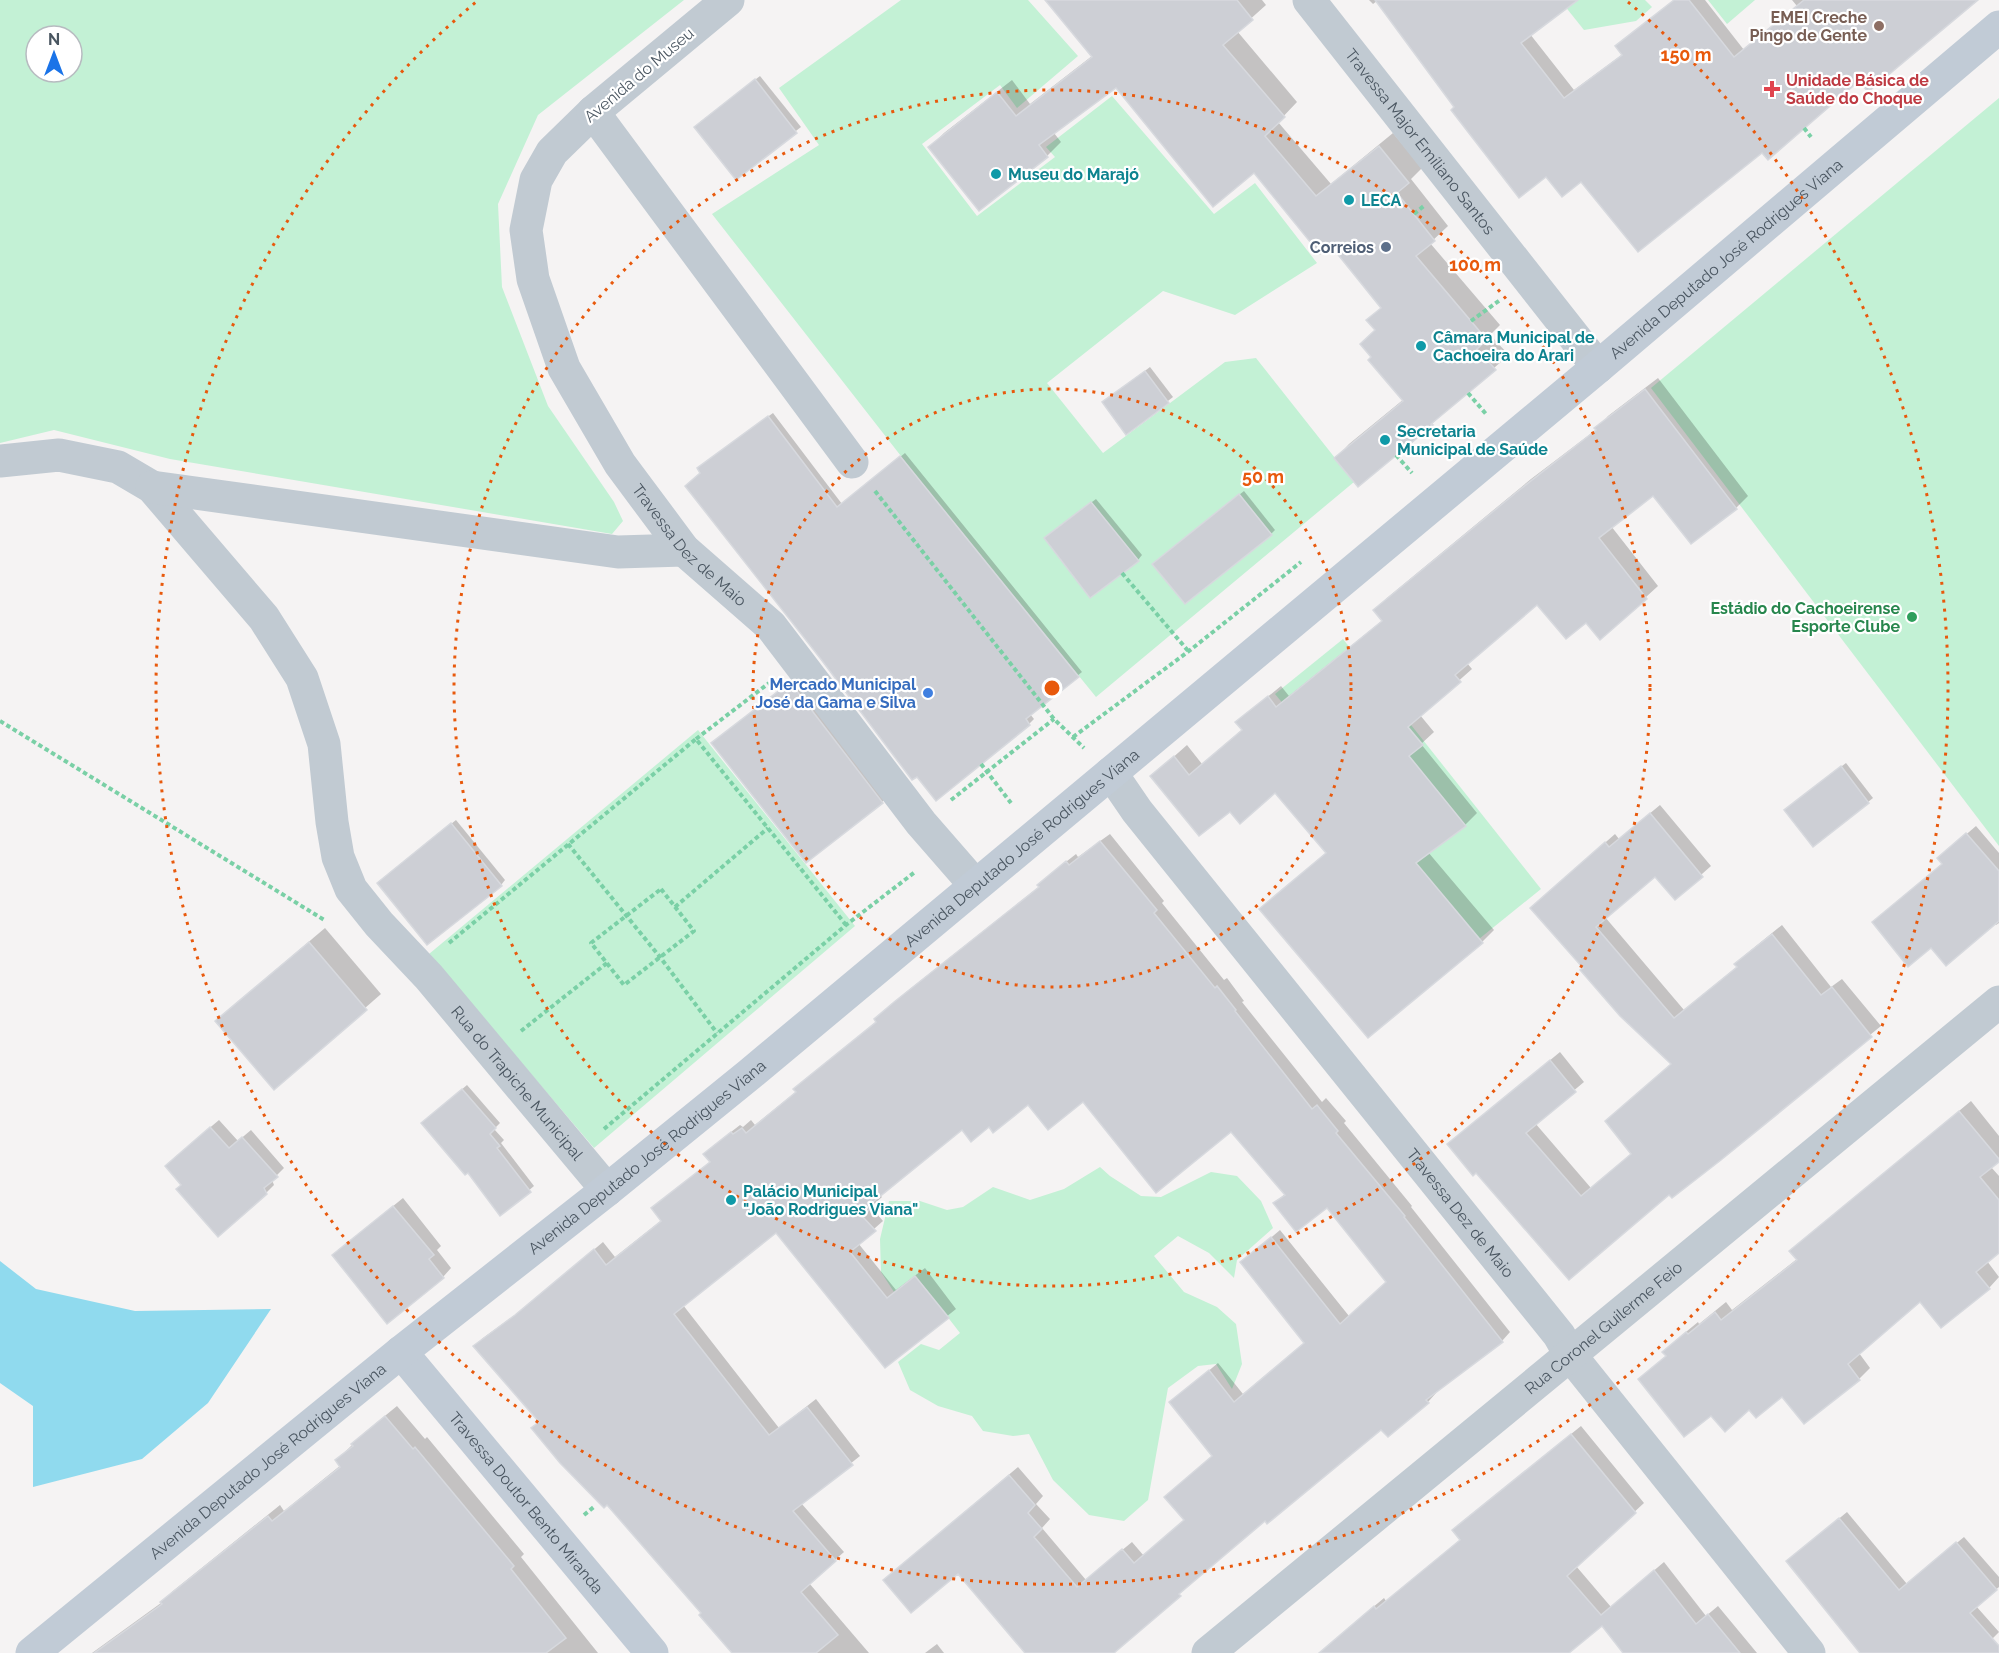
<svg xmlns="http://www.w3.org/2000/svg" width="1999" height="1653" font-family="Raleway,sans-serif">
  <rect width="100%" height="100%" fill="#f5f3f3"/>
  <g fill="#c3f1d5" fill-rule="evenodd">
    <path d="M0,0H684L538,115L498,204L502,287L548,406L614,502L623,521L612,534L170,459L54,430L0,443ZM36,36H72V72H36Z"/>
    <polygon points="901,0 1028,0 1078,56 1017,108 1000,85 922,144 977,216 1055,157 1046,147 1112,96 1214,214 1255,183 1317,263 1235,315 1163,291 1047,383 1103,453 1225,362 1256,358 1354,482 1096,697 922,483 712,214 819,145 779,88"/>
    <polygon points="1567,0 1645,0 1652,7 1636,21 1584,30 1564,5"/>
    <polygon points="1708,0 1755,0 1727,24"/>
    <polygon points="1999,98 1999,846 1651,388"/>
    <polygon points="1343,639 1541,889 1479,939 1275,694"/>
    <polygon points="698,730 855,926 594,1148 429,954"/>
    <polygon points="1100,1167 1110,1176 1141,1196 1161,1197 1211,1172 1237,1176 1261,1201 1273,1228 1237,1260 1234,1278 1209,1253 1178,1236 1154,1256 1184,1292 1217,1307 1236,1324 1242,1364 1232,1389 1216,1364 1198,1366 1168,1388 1148,1500 1124,1521 1089,1515 1053,1480 1029,1434 1013,1436 983,1431 972,1416 938,1406 910,1390 898,1362 921,1344 939,1350 960,1333 916,1276 894,1292 881,1272 880,1239 889,1201 920,1201 947,1210 963,1207 993,1187 1030,1200 1064,1189"/>
  </g>
  <polygon fill="#90daee" points="0,1261 36,1289 135,1311 271,1309 208,1403 142,1459 33,1487 33,1406 0,1383"/>
  <g fill="#0003">
    <polygon points="1047,0 1262,0 1266,5 1237,31 1297,102 1278,122 1331,184 1393,133 1422,168 1411,179 1448,226 1430,243 1500,325 1490,335 1509,355 1445,410 1432,424 1358,484 1336,458 1349,444 1404,399 1372,358 1376,329 1368,320 1382,307 1331,244 1255,171 1117,86 1054,133 1061,142 1047,156 930,147 944,133 1012,80 1030,104 1092,56"/>
    <polygon points="1369,0 1559,0 1530,34 1574,90 1623,54 1617,46 1674,0 1705,0 1744,50 1797,6 1792,0 1976,0 1859,79 1762,150 1581,180 1456,107 1377,1 1373,4"/>
    <polygon points="760,76 801,127 736,178 700,122"/>
    <polygon points="1150,367 1173,397 1127,433 1109,398"/>
    <polygon points="1658,378 1748,496 1736,508 1691,542 1653,494 1611,526 1658,586 1646,597 1600,638 1586,621 1537,603 1467,663 1472,669 1420,715 1434,732 1421,744 1477,813 1465,825 1428,852 1494,930 1482,942 1261,909 1327,852 1275,791 1230,810 1152,776 1187,745 1202,764 1243,729 1237,722 1281,686 1289,696 1383,620 1375,610 1387,598 1531,479 1597,429 1608,416"/>
    <polygon points="773,413 842,504 905,453 1082,672 1030,714 1034,719 1029,724 936,799 702,473 703,464"/>
    <polygon points="1244,491 1275,530 1271,534 1158,560"/>
    <polygon points="1096,499 1142,555 1138,560 1051,533"/>
    <polygon points="795,678 886,798 882,802 713,743"/>
    <polygon points="1846,763 1873,798 1868,802 1790,806"/>
    <polygon points="1660,805 1711,866 1675,898 1656,875 1605,917 1684,1010 1738,966 1736,964 1745,955 1782,925 1831,987 1842,979 1881,1026 1672,1196 1670,1193 1569,1278 1476,1171 1449,1144 1560,1052 1584,1082 1535,1123 1591,1188 1632,1153 1673,1063 1584,967 1541,899 1615,834 1619,839"/>
    <polygon points="456,820 505,880 501,885 383,879"/>
    <polygon points="1976,826 1999,853 1999,923 1996,925 1994,923 1931,946 1882,914 1943,863 1948,850"/>
    <polygon points="1110,834 1164,901 1162,903 1224,980 1227,978 1244,1001 1242,1002 1322,1102 1326,1098 1346,1121 1344,1123 1412,1206 1411,1207 1510,1332 1502,1341 1435,1392 1436,1393 1428,1402 1388,1435 1382,1428 1265,1519 1112,1653 1027,1653 958,1572 893,1572 1018,1467 1043,1496 1036,1504 1050,1519 1042,1528 1086,1580 1132,1542 1144,1556 1185,1520 1214,1455 1171,1402 1218,1363 1243,1394 1306,1342 1242,1262 1280,1230 1349,1316 1388,1282 1327,1206 1275,1203 1286,1193 1232,1130 1083,1100 1029,1103 989,1125 962,1128 880,1195 882,1197 871,1207 883,1221 858,1243 896,1290 925,1268 956,1309 885,1366 776,1231 683,1305 779,1428 816,1399 860,1456 801,1503 844,1552 809,1583 869,1653 740,1653 703,1613 475,1346 483,1338 526,1307 603,1242 615,1257 662,1220 662,1200 711,1161 705,1154 713,1146 740,1125 743,1127 751,1120 755,1125 797,1091 795,1089 804,1080 878,1021 885,1010 905,993 1040,886 1048,876 1076,854 1078,857"/>
    <polygon points="325,928 381,994 274,1088 217,1021 232,1007"/>
    <polygon points="467,1085 500,1123 494,1129 504,1140 501,1143 534,1186 501,1214 427,1119"/>
    <polygon points="1971,1101 1999,1136 1999,1160 1991,1167 1999,1176 1999,1251 1987,1261 1999,1277 1989,1288 1921,1300 1859,1353 1870,1368 1860,1378 1804,1422 1782,1395 1750,1408 1711,1414 1640,1379 1667,1355 1664,1352 1675,1341 1698,1322 1699,1324 1726,1302 1732,1310 1797,1259 1802,1241"/>
    <polygon points="219,1120 238,1141 251,1130 284,1168 272,1180 274,1185 266,1193 183,1185 174,1158"/>
    <polygon points="403,1198 441,1246 437,1250 451,1268 443,1277 343,1247"/>
    <polygon points="397,1406 425,1439 427,1437 524,1554 521,1557 598,1653 92,1653 161,1603 173,1591 280,1505 284,1511 341,1465 337,1460 364,1433"/>
    <polygon points="1581,1426 1644,1503 1576,1566 1611,1607 1664,1562 1706,1616 1718,1606 1757,1653 1625,1653 1602,1624 1567,1653 1329,1653 1347,1629 1384,1598 1386,1601 1461,1539 1463,1521"/>
    <polygon points="1847,1512 1907,1584 1964,1537 1999,1577 1999,1587 1976,1606 1999,1632 1992,1639 1986,1653 1861,1653 1795,1555"/>
    <polygon points="937,1644 944,1653 925,1653"/>
  </g>
  <g fill="#cdcfd5" stroke="#d7d9de" stroke-width="1.5">
    <polygon points="1045,0 1237,0 1253,20 1223,45 1285,117 1265,136 1316,196 1379,146 1409,183 1397,193 1435,241 1416,256 1487,340 1477,349 1496,370 1431,424 1433,425 1358,487 1334,458 1403,401 1368,360 1371,357 1360,344 1375,330 1366,320 1381,308 1331,246 1320,254 1254,173 1213,207 1116,88 1039,145 1048,157 979,211 928,147 997,92 1016,116 1092,57"/>
    <polygon points="1375,0 1578,0 1521,43 1564,98 1622,55 1615,46 1674,0 1689,0 1734,57 1804,0 1978,0 1868,92 1859,81 1768,160 1762,153 1638,252 1581,182 1562,197 1546,177 1519,198 1451,110 1454,107"/>
    <polygon points="755,79 797,133 736,180 694,127"/>
    <polygon points="1145,371 1169,403 1126,435 1102,402"/>
    <polygon points="1645,389 1737,509 1691,544 1653,496 1599,538 1647,599 1600,640 1586,623 1566,639 1537,605 1455,675 1461,682 1408,727 1423,745 1409,756 1466,826 1416,863 1483,943 1368,1038 1259,909 1326,853 1275,793 1240,824 1230,812 1199,836 1150,776 1174,756 1189,775 1242,730 1235,722 1268,696 1276,707 1382,621 1373,610 1518,491 1596,430 1594,428"/>
    <polygon points="768,416 837,507 900,456 1079,677 1026,719 1030,725 936,801 917,777 912,780 820,658 685,486 700,473 697,468"/>
    <polygon points="1239,494 1272,535 1185,604 1152,564"/>
    <polygon points="1091,502 1139,561 1090,598 1044,538"/>
    <polygon points="790,682 883,803 806,863 711,743"/>
    <polygon points="1841,766 1869,803 1813,847 1784,810"/>
    <polygon points="1650,813 1703,877 1675,900 1655,877 1596,927 1674,1018 1737,967 1734,964 1772,934 1821,995 1832,987 1872,1037 1721,1160 1672,1198 1669,1195 1569,1280 1476,1173 1473,1176 1447,1144 1550,1060 1576,1092 1526,1133 1581,1196 1631,1154 1605,1121 1671,1064 1620,1016 1580,970 1583,968 1530,908 1605,842 1609,847"/>
    <polygon points="451,823 502,886 427,945 377,883"/>
    <polygon points="1966,833 1999,871 1999,921 1946,966 1931,948 1908,967 1872,922 1942,864 1937,858"/>
    <polygon points="1100,841 1157,910 1154,913 1215,988 1217,986 1236,1010 1235,1011 1312,1109 1317,1105 1338,1131 1336,1133 1405,1216 1404,1217 1503,1342 1426,1400 1429,1403 1388,1437 1381,1430 1267,1524 1265,1521 1179,1594 1181,1596 1114,1653 1025,1653 958,1574 911,1613 883,1580 1009,1475 1035,1505 1028,1513 1042,1529 1034,1537 1077,1587 1122,1549 1134,1563 1184,1520 1164,1497 1212,1456 1169,1402 1209,1370 1234,1402 1304,1343 1240,1262 1271,1237 1340,1324 1386,1282 1327,1208 1296,1232 1273,1203 1285,1195 1231,1132 1156,1193 1083,1102 1048,1130 1028,1105 993,1133 989,1127 971,1142 962,1130 872,1203 874,1206 862,1216 876,1231 850,1252 887,1298 915,1276 949,1318 885,1368 776,1233 674,1314 769,1435 807,1407 853,1465 793,1511 836,1561 801,1592 838,1635 816,1653 732,1653 699,1615 701,1613 607,1505 604,1508 560,1463 531,1428 539,1422 473,1346 515,1315 594,1249 606,1265 661,1221 651,1208 710,1162 703,1154 731,1132 733,1134 742,1128 746,1133 796,1092 793,1089 876,1022 874,1019 894,1002 1039,887 1037,885 1066,861 1069,865"/>
    <polygon points="309,942 367,1010 274,1090 215,1021"/>
    <polygon points="462,1089 496,1128 490,1134 500,1146 497,1148 531,1192 500,1216 468,1173 465,1175 421,1123"/>
    <polygon points="1959,1111 1999,1159 1999,1162 1980,1177 1999,1200 1999,1253 1976,1272 1990,1289 1941,1328 1920,1302 1848,1364 1860,1380 1804,1424 1782,1397 1756,1418 1749,1410 1725,1432 1711,1416 1684,1437 1638,1379 1666,1356 1662,1352 1686,1332 1688,1334 1715,1312 1721,1320 1797,1260 1789,1251"/>
    <polygon points="210,1127 229,1148 242,1137 278,1177 264,1188 267,1194 218,1237 176,1189 181,1185 165,1166"/>
    <polygon points="393,1206 434,1255 429,1259 444,1278 387,1324 332,1255"/>
    <polygon points="385,1416 413,1449 415,1447 514,1566 511,1569 566,1638 546,1653 94,1653 162,1604 160,1602 268,1516 272,1521 340,1467 335,1460 353,1446 351,1444"/>
    <polygon points="1571,1434 1636,1513 1567,1576 1601,1615 1654,1570 1696,1624 1708,1614 1740,1653 1623,1653 1602,1626 1569,1653 1319,1653 1374,1606 1376,1609 1460,1540 1452,1530"/>
    <polygon points="1839,1518 1899,1590 1956,1542 1997,1590 1970,1613 1999,1646 1999,1653 1860,1653 1786,1561"/>
  </g>
  <g fill="none" stroke-linecap="round" stroke-linejoin="round">
    <g stroke="#7ad0a6" stroke-width="4" stroke-dasharray="4.5 3" stroke-linecap="butt">
      <polyline points="1804,128 1811,137"/>
      <polyline points="1414,214 1425,205"/>
      <polyline points="1471,321 1500,300"/>
      <polyline points="1468,393 1486,414"/>
      <polyline points="1396,455 1412,473"/>
      <polyline points="875,491 1054,719 1084,748"/>
      <polyline points="1122,573 1189,652"/>
      <polyline points="0,721 326,921"/>
      <polyline points="1073,737 1189,651 1301,562"/>
      <polyline points="696,739 769,683"/>
      <polyline points="981,764 1011,803"/>
      <polyline points="951,800 1054,719"/>
      <polyline points="568,844 660,957 717,1033"/>
      <polygon points="661,889 694,931 624,985 591,943"/>
      <polyline points="675,907 768,828"/>
      <polyline points="449,943 696,739 846,925"/>
      <polyline points="521,1031 607,963"/>
      <polyline points="604,1129 846,925 915,872"/>
      <polyline points="584,1515 595,1506"/>
    </g>
    <g stroke="#c1cad2" stroke-width="33">
      <path id="s1" d="M728,0L593,112L552,152L536,180L526,230L533,279L564,368L620,464L684,550L771,626L921,823L975,885"/>
      <path id="s2" d="M1309,0L1598,367"/>
      <polyline points="593,112 852,462"/>
      <path id="s3" d="M0,461L59,455L118,467L152,487L264,618L302,678L324,744L332,822L338,857L351,889L379,924L429,977L607,1190"/>
      <polyline points="152,487 618,552 684,550"/>
      <path id="s4" d="M1111,773L1137,811L1559,1335L1571,1356L1809,1653"/>
      <path id="s5" d="M1208,1653L1999,1002"/>
    </g>
    <g stroke="#c1cbd6" stroke-width="33">
      <path id="s6" d="M401,1352L652,1653"/>
      <path id="s7" d="M32,1653L401,1352L607,1190L750,1074L1598,367L1999,27"/>
    </g>
  </g>
  <g fill="none" stroke="#e8590c" stroke-width="3" stroke-dasharray="3 6">
    <circle cx="1052" cy="688" r="299"/>
    <circle cx="1052" cy="688" r="598"/>
    <path d="M1628 2A896 896 0 1 1 476 2"/>
  </g>
  <circle fill="#8d6e63" stroke="#fff" stroke-width="2" cx="1879" cy="26" r="6"/>
  <path fill="#e0444e" stroke="#fff" stroke-width="2" d="M1769 80h6v6h6v6h-6v6h-6v-6h-6v-6h6z"/>
  <g fill="#0f9aa8" stroke="#fff" stroke-width="2">
    <circle cx="996" cy="174" r="6"/>
    <circle cx="1349" cy="200" r="6"/>
    <circle cx="1421" cy="346" r="6"/>
    <circle cx="1385" cy="440" r="6"/>
    <circle cx="731" cy="1200" r="6"/>
  </g>
  <circle fill="#5c6f8a" stroke="#fff" stroke-width="2" cx="1386" cy="247" r="6"/>
  <circle fill="#2e9e5b" stroke="#fff" stroke-width="2" cx="1912" cy="617" r="6"/>
  <circle fill="#3f7fe0" stroke="#fff" stroke-width="2" cx="928" cy="693" r="6"/>
  <g text-anchor="middle" dominant-baseline="central" stroke-width="4.5" stroke-linejoin="round" paint-order="stroke">
    <g font-size="16" font-weight="bold" fill="#785e54" stroke="#fff" text-anchor="end">
      <text x="1867" y="17">EMEI Creche<tspan x="1867" dy="18">Pingo de Gente</tspan></text>
    </g>
    <g font-size="16" fill="#4a5661" stroke="#fff">
      <text transform="translate(639 75) rotate(-40)">Avenida do Museu</text>
      <text stroke="none"><textPath href="#s2" startOffset="180">Travessa Major Emíliano Santos</textPath></text>
      <text stroke="none"><textPath href="#s7" startOffset="2194">Avenida Deputado José Rodrigues Viana</textPath></text>
      <text stroke="none"><textPath href="#s1" startOffset="678">Travessa Dez de Maio</textPath></text>
      <text stroke="none"><textPath href="#s7" startOffset="1276">Avenida Deputado José Rodrigues Viana</textPath></text>
      <text stroke="none"><textPath href="#s3" startOffset="876">Rua do Trapiche Municipal</textPath></text>
      <text stroke="none"><textPath href="#s7" startOffset="790">Avenida Deputado José Rodrigues Viana</textPath></text>
      <text stroke="none"><textPath href="#s4" startOffset="562">Travessa Dez de Maio</textPath></text>
      <text stroke="none"><textPath href="#s5" startOffset="512">Rua Coronel Guilerme Feio</textPath></text>
      <text stroke="none"><textPath href="#s7" startOffset="304">Avenida Deputado José Rodrigues Viana</textPath></text>
      <text stroke="none"><textPath href="#s6" startOffset="196">Travessa Doutor Bento Miranda</textPath></text>
    </g>
    <g font-size="16" font-weight="bold" fill="#be3a42" stroke="#fff" text-anchor="start">
      <text x="1786" y="80">Unidade Básica de<tspan x="1786" dy="18">Saúde do Choque</tspan></text>
    </g>
    <g font-size="16" font-weight="bold" fill="#0d838f" stroke="#fff" text-anchor="start">
      <text x="1008" y="174">Museu do Marajó</text>
      <text x="1361" y="200">LECA</text>
      <text x="1433" y="337">Câmara Municipal de<tspan x="1433" dy="18">Cachoeira do Arari</tspan></text>
      <text x="1397" y="431">Secretaria<tspan x="1397" dy="18">Municipal de Saúde</tspan></text>
      <text x="743" y="1191">Palácio Municipal<tspan x="743" dy="18">"João Rodrigues Viana"</tspan></text>
    </g>
    <g font-size="16" font-weight="bold" fill="#4e5e75" stroke="#fff" text-anchor="end">
      <text x="1374" y="247">Correios</text>
    </g>
    <g font-size="16" font-weight="bold" fill="#27864d" stroke="#fff" text-anchor="end">
      <text x="1900" y="608">Estádio do Cachoeirense<tspan x="1900" dy="18">Esporte Clube</tspan></text>
    </g>
    <g font-size="16" font-weight="bold" fill="#366cbe" stroke="#fff" text-anchor="end">
      <text x="916" y="684">Mercado Municipal<tspan x="916" dy="18">José da Gama e Silva</tspan></text>
    </g>
  </g>
  <circle cx="1052" cy="688" r="9" fill="#e8590c" stroke="#fff" stroke-width="3"/>
  <g font-size="18" text-anchor="middle" font-weight="bold" fill="#e8590c" stroke="#fff" stroke-width="4.5" stroke-linejoin="round" paint-order="stroke">
    <text x="1686" y="61">150 m</text>
    <text x="1475" y="271">100 m</text>
    <text x="1263" y="483">50 m</text>
  </g>
  <g transform="translate(54 54)"><circle r="28" fill="#ffffff" stroke="#b7bbc0" stroke-width="1.5"/>
  <path d="M0-4.5L10 22L0 15L-10 22Z" fill="#1a73e8"/>
  <text y="-9" font-size="16" font-weight="bold" text-anchor="middle" fill="#4a5661">N</text>
  </g>
</svg>
